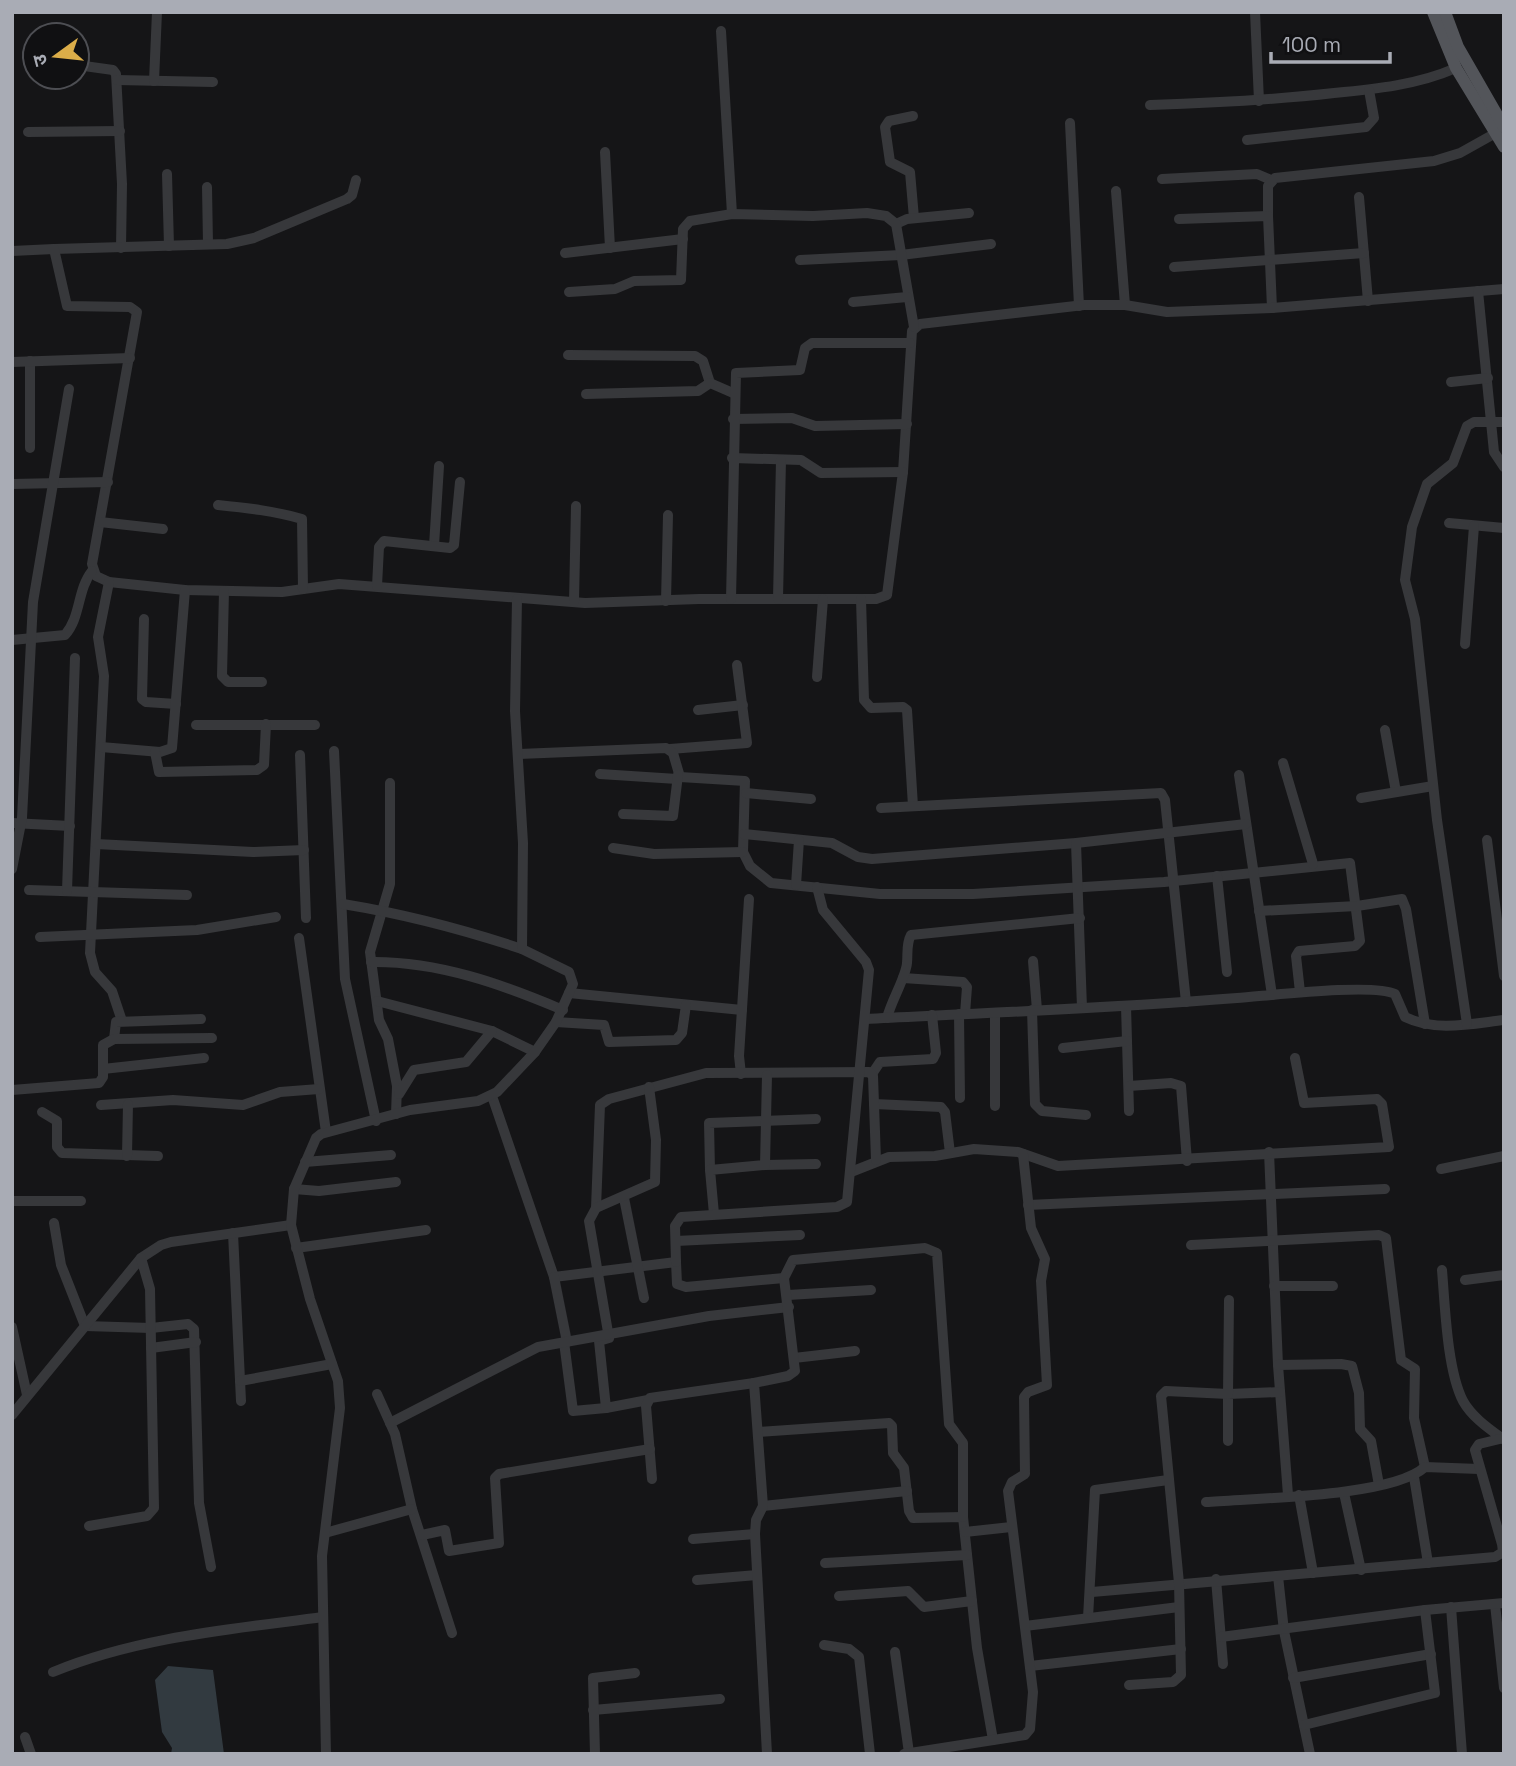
<svg xmlns="http://www.w3.org/2000/svg" width="1516" height="1766" font-family="'Space Grotesk','Noto Sans Devanagari',sans-serif">
  <rect width="100%" height="100%" fill="#151517"/>
  <polygon fill="#323a40" points="168,1666 213,1670 224,1754 171,1754 172,1748 162,1732 155,1680"/>
  <g fill="none" stroke-linecap="round" stroke-linejoin="round">
    <g stroke="#37383b" stroke-width="10">
      <polyline points="1255,12 1259,101"/>
      <polyline points="721,31 732,214"/>
      <polyline points="77,65 113,70 116,74 122,184 121,248"/>
      <polyline points="117,80 213,82"/>
      <polyline points="154,81 157,12"/>
      <path d="M1150,105C1212,103 1273,100 1334,93C1376,89 1417,85 1456,68"/>
      <polyline points="913,116 889,121 885,127 890,162 910,172 914,218"/>
      <polyline points="1070,123 1079,306"/>
      <polyline points="28,132 120,131"/>
      <polyline points="1247,140 1366,127 1374,118 1369,90"/>
      <polyline points="605,152 610,248"/>
      <polyline points="167,174 169,246"/>
      <polyline points="1162,179 1257,174 1271,180"/>
      <polyline points="207,187 208,244"/>
      <polyline points="1116,191 1125,305"/>
      <polyline points="1359,197 1368,301"/>
      <polyline points="1268,216 1268,186 1275,178 1434,161 1460,153 1494,134"/>
      <polyline points="1179,219 1268,216 1272,308"/>
      <polyline points="896,224 907,219 969,213"/>
      <polyline points="54,249 227,244 254,238 347,199 352,195 356,180"/>
      <polyline points="12,251 54,249 67,306 130,307 137,312 92,564 96,576 109,582 185,590 282,592 339,584 585,603 699,599 876,599 887,595 903,472 912,331 920,324 1084,305 1125,305 1167,312 1272,308 1504,289"/>
      <polyline points="565,253 683,239"/>
      <polyline points="800,260 901,255 991,244"/>
      <polyline points="1174,267 1364,253"/>
      <polyline points="1478,291 1494,452 1504,467"/>
      <polyline points="569,292 615,289 634,281 681,280 683,229 690,221 732,214 813,216 867,213 886,216 896,224 914,327"/>
      <polyline points="853,302 907,297"/>
      <polyline points="568,355 695,356 703,361 710,383"/>
      <polyline points="30,361 30,448"/>
      <polyline points="12,362 130,358"/>
      <polyline points="1451,382 1488,378"/>
      <polyline points="586,394 698,391 710,383 733,393"/>
      <polyline points="733,419 792,418 815,426 907,424"/>
      <polyline points="732,458 801,460 821,473 903,472"/>
      <polyline points="12,484 108,482"/>
      <path d="M218,505C248,508 274,511 302,519L303,589"/>
      <polyline points="100,522 163,529"/>
      <polyline points="1449,523 1504,528"/>
      <polyline points="434,546 439,466"/>
      <polyline points="109,582 98,637 104,676 90,953 95,972 112,991 122,1021"/>
      <polyline points="377,586 379,547 384,541 450,548 454,545 460,482"/>
      <polyline points="224,591 222,676 228,682 262,682"/>
      <polyline points="731,599 736,373 800,370 805,348 812,343 910,343"/>
      <polyline points="778,599 781,460"/>
      <polyline points="861,599 864,700 871,708 903,707 907,710 913,806"/>
      <polyline points="666,601 668,515"/>
      <polyline points="574,602 576,506"/>
      <polyline points="144,619 142,699 146,702 176,704"/>
      <path d="M12,640L65,635C81,617 77,590 92,571"/>
      <polyline points="1465,644 1474,526"/>
      <polyline points="817,677 823,599"/>
      <polyline points="698,710 743,705"/>
      <polyline points="196,725 315,725"/>
      <polyline points="1385,730 1396,792"/>
      <polyline points="101,747 160,752 172,748 185,590"/>
      <polyline points="670,749 747,743 737,665"/>
      <polyline points="334,751 345,979 376,1121"/>
      <polyline points="155,752 159,772 257,770 264,765 266,724"/>
      <polyline points="519,754 666,748 673,753 680,777 745,781 743,852 750,866 771,883 880,894 973,894 1164,882 1350,863 1360,941 1355,946 1299,951 1296,956 1300,992"/>
      <polyline points="300,755 306,918"/>
      <polyline points="1283,763 1313,864"/>
      <polyline points="600,774 677,779"/>
      <polyline points="1239,775 1272,995"/>
      <polyline points="390,783 390,884 370,952 379,1020 388,1039 397,1086 396,1114"/>
      <polyline points="746,793 811,799"/>
      <polyline points="1361,798 1433,786"/>
      <polyline points="881,808 1161,793 1165,800 1186,1002"/>
      <polyline points="623,814 673,816 678,775"/>
      <polyline points="12,823 70,826"/>
      <polyline points="744,834 832,843 858,857 872,859 1076,843 1246,824"/>
      <polyline points="1487,840 1504,976"/>
      <polyline points="1076,843 1082,1008"/>
      <polyline points="96,844 253,852 304,850"/>
      <polyline points="613,848 654,854 743,852"/>
      <polyline points="12,869 22,818 33,602 69,389"/>
      <polyline points="1217,876 1227,972"/>
      <polyline points="796,885 799,840"/>
      <polyline points="29,890 187,895"/>
      <polyline points="67,891 75,658"/>
      <path d="M343,904C404,914 462,929 522,949"/>
      <polyline points="1259,911 1357,906 1402,899 1406,909 1425,1024"/>
      <polyline points="40,937 197,930 276,917"/>
      <polyline points="299,938 326,1132"/>
      <polyline points="1033,961 1037,1010"/>
      <path d="M371,962C437,961 502,984 563,1010"/>
      <polyline points="903,978 963,982 967,987 965,1014"/>
      <polyline points="569,993 742,1010"/>
      <polyline points="377,1001 492,1031 535,1052"/>
      <polyline points="1126,1006 1129,1111"/>
      <polyline points="1032,1010 1035,1104 1042,1111 1086,1115"/>
      <polyline points="995,1013 995,1106"/>
      <polyline points="959,1014 960,1098"/>
      <path d="M887,1018C891,1001 906,977 907,963C908,953 906,944 911,935L1080,918"/>
      <path d="M865,1019C989,1013 1113,1008 1237,998C1267,996 1373,983 1395,994L1405,1017C1436,1032 1470,1024 1504,1020"/>
      <polyline points="556,1022 604,1025 609,1042 676,1040 682,1033 686,1005"/>
      <polyline points="1467,1024 1437,820 1415,619 1405,580 1412,527 1427,484 1453,463 1467,426 1474,422 1504,422"/>
      <polyline points="114,1039 116,1022 201,1019"/>
      <polyline points="1063,1048 1127,1041"/>
      <polyline points="103,1069 204,1058"/>
      <polyline points="741,1074 739,1056 749,899"/>
      <polyline points="872,1074 880,1062 933,1059 936,1053 932,1015"/>
      <polyline points="1129,1086 1171,1083 1181,1086 1187,1161"/>
      <polyline points="12,1090 99,1083 103,1077 103,1045 114,1039 212,1038"/>
      <polyline points="399,1094 414,1070 466,1062 492,1031"/>
      <polyline points="492,1096 554,1277 676,1262 677,1284 686,1287 784,1278"/>
      <polyline points="874,1104 941,1107 945,1112 950,1153"/>
      <polyline points="101,1105 173,1100 243,1105 280,1092 319,1089"/>
      <polyline points="42,1112 57,1121 57,1147 62,1153 158,1156"/>
      <polyline points="1269,1152 1278,1365 1288,1495"/>
      <polyline points="127,1156 128,1104"/>
      <polyline points="305,1162 391,1155"/>
      <polyline points="765,1165 816,1164"/>
      <polyline points="1441,1169 1504,1156"/>
      <polyline points="710,1170 709,1123 816,1119"/>
      <polyline points="851,1172 889,1157 935,1156 974,1149 1018,1152 1058,1166 1389,1147 1382,1104 1377,1099 1304,1103 1295,1058"/>
      <polyline points="294,1189 319,1191 396,1182"/>
      <polyline points="624,1198 644,1298"/>
      <polyline points="12,1201 81,1201"/>
      <polyline points="1028,1205 1385,1189"/>
      <polyline points="596,1208 600,1105 609,1099 706,1073 869,1072 873,1076 876,1160"/>
      <polyline points="714,1214 710,1170 765,1165 767,1075"/>
      <polyline points="54,1223 61,1265 85,1326 151,1328 188,1324 194,1329 199,1503 211,1567"/>
      <polyline points="233,1233 241,1401"/>
      <polyline points="676,1241 800,1235"/>
      <polyline points="1191,1245 1379,1235 1386,1238 1401,1360 1415,1369 1414,1418 1425,1467"/>
      <polyline points="296,1248 426,1230"/>
      <polyline points="676,1262 675,1226 681,1217 837,1207 847,1202 869,970 866,962 823,910 817,887"/>
      <path d="M1442,1270C1445,1305 1447,1370 1463,1401C1472,1417 1488,1428 1503,1439"/>
      <polyline points="554,1277 567,1342"/>
      <polyline points="1465,1280 1504,1275"/>
      <polyline points="1274,1286 1333,1286"/>
      <polyline points="788,1295 871,1290"/>
      <polyline points="12,1327 27,1395"/>
      <polyline points="564,1342 573,1411 606,1408"/>
      <polyline points="151,1348 196,1342"/>
      <polyline points="794,1358 855,1351"/>
      <polyline points="1278,1365 1341,1364 1352,1366 1359,1393 1360,1429 1371,1441 1379,1485"/>
      <polyline points="240,1381 332,1364"/>
      <polyline points="377,1394 395,1434 412,1509 452,1633"/>
      <polyline points="648,1400 606,1408 599,1341 609,1338 589,1221 596,1208 655,1182 656,1140 649,1087"/>
      <polyline points="12,1415 141,1258 161,1245 171,1242 291,1225"/>
      <polyline points="390,1423 538,1347 709,1316 789,1307"/>
      <polyline points="758,1432 889,1423 892,1426 893,1453 904,1468 909,1511 913,1518 963,1517 977,1648 993,1740"/>
      <polyline points="1228,1441 1228,1394 1280,1392"/>
      <polyline points="1414,1477 1428,1563"/>
      <polyline points="652,1479 646,1406 650,1398 754,1383"/>
      <polyline points="1344,1493 1361,1570"/>
      <polyline points="1299,1495 1313,1573"/>
      <path d="M1206,1502C1255,1498 1392,1497 1425,1467L1479,1469"/>
      <polyline points="763,1506 907,1491"/>
      <polyline points="89,1526 147,1516 154,1508 150,1289 141,1258"/>
      <polyline points="965,1532 1011,1527"/>
      <polyline points="325,1533 412,1509"/>
      <polyline points="422,1535 445,1530 449,1551 499,1543 495,1478 499,1474 650,1449"/>
      <polyline points="693,1539 755,1534"/>
      <polyline points="825,1563 967,1555"/>
      <polyline points="1278,1576 1284,1631 1310,1754"/>
      <polyline points="1216,1579 1223,1664"/>
      <polyline points="697,1580 757,1575"/>
      <polyline points="1092,1592 1495,1557 1503,1552 1502,1544 1475,1450 1479,1444 1504,1438"/>
      <polyline points="839,1596 908,1591 924,1607 972,1601"/>
      <polyline points="1495,1604 1504,1688"/>
      <polyline points="1451,1607 1462,1754"/>
      <polyline points="1088,1618 1095,1490 1168,1480"/>
      <polyline points="1025,1626 1179,1607"/>
      <polyline points="1221,1637 1425,1610 1504,1603"/>
      <polyline points="824,1645 849,1649 859,1657 870,1754"/>
      <polyline points="895,1652 909,1753"/>
      <polyline points="1030,1666 1181,1649"/>
      <path d="M53,1672C138,1637 233,1629 323,1617"/>
      <polyline points="1293,1678 1431,1654"/>
      <polyline points="1129,1685 1173,1682 1181,1675 1179,1583 1161,1396 1166,1391 1228,1394 1229,1300"/>
      <polyline points="593,1710 720,1699"/>
      <polyline points="1304,1725 1435,1693 1425,1610"/>
      <polyline points="25,1737 31,1754"/>
      <polyline points="326,1754 322,1556 340,1408 338,1381 310,1299 291,1225 294,1189 316,1138 321,1134 410,1110 478,1101 497,1092 535,1052 556,1022 573,984 569,972 522,949 523,843 515,711 517,599"/>
      <polyline points="595,1754 593,1678 635,1673"/>
      <polyline points="767,1754 755,1534 756,1520 763,1506 754,1383 788,1376 795,1371 784,1278 793,1260 925,1248 937,1253 949,1424 963,1443 963,1517"/>
      <polyline points="904,1754 1025,1735 1030,1729 1033,1692 1008,1491 1012,1482 1025,1474 1024,1397 1028,1392 1047,1385 1041,1281 1045,1259 1031,1228 1023,1154"/>
    </g>
    <g stroke="#53555a" stroke-width="12">
      <polyline points="1433,12 1456,68 1504,147"/>
      <polyline points="1445,12 1458,47 1504,127"/>
    </g>
  </g>
  <rect width="1516" height="1766" fill="none" stroke="#a9acb5" stroke-width="28"/>
  <g transform="translate(56 56) rotate(255)"><circle r="33" fill="#101012" stroke="#4d4e53" stroke-width="2"/>
  <path d="M0-5L12 26L0 18L-12 26Z" fill="#dbad49"/>
  <text y="-10" font-size="19" font-weight="bold" text-anchor="middle" fill="#a9acb5">उ</text>
  </g>
  <path d="M1271 52v10h119v-10" fill="none" stroke="#a9acb5" stroke-width="3.5"/>
  <text x="1282" y="52" font-size="21" fill="#a9acb5" stroke="#101012" stroke-width="5" paint-order="stroke">100 m</text>
</svg>
